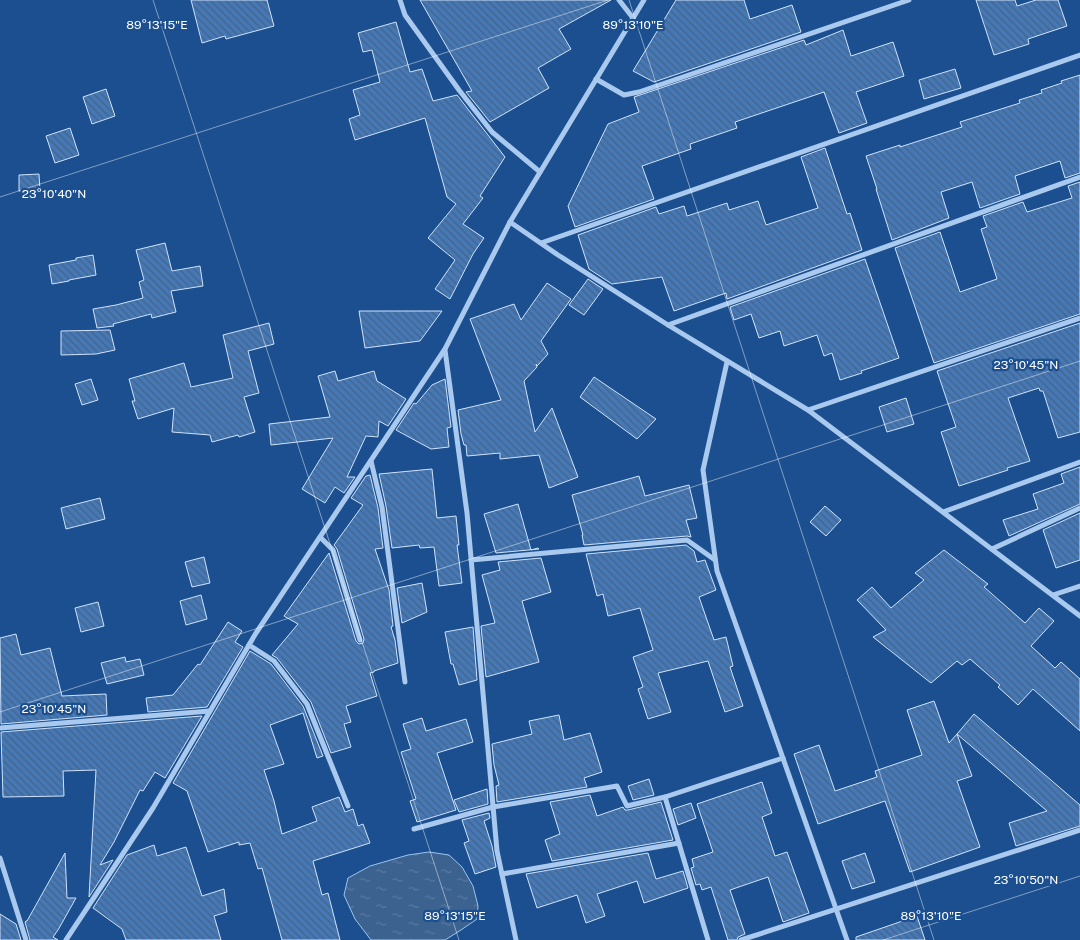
<svg xmlns="http://www.w3.org/2000/svg" width="1080" height="940" font-family="'Public Sans',sans-serif">
  <defs>
    <pattern id="water-ripples" width="26" height="14" patternUnits="userSpaceOnUse" patternTransform="scale(1.25)"><rect width="26" height="14" fill="#3c6290"/><path d="M2 4q2-2 4 0t4 0M15 11q2-2 4 0t4 0" fill="none" stroke="#597aa1"/></pattern>
    <pattern id="building-back-hatch" width="6" height="6" patternUnits="userSpaceOnUse" patternTransform="scale(1.25)"><rect width="6" height="6" fill="#4478b7"/><path d="M-1 5l2 2M0 0l6 6M5-1l2 2" fill="none" stroke="#486282"/></pattern>
  </defs>
  <rect width="100%" height="100%" fill="#1b4f8f"/>
  <polygon fill="url(#water-ripples)" stroke="#9cc4f0" points="429,852 449,855 462,867 473,886 478,906 477,919 461,930 445,940 371,940 355,919 344,895 348,878 370,866 408,855"/>
  <g fill="url(#building-back-hatch)" stroke="#cfe3fa">
    <polygon points="191,0 267,0 274,26 226,39 225,36 202,43"/>
    <polygon points="420,0 611,0 559,29 571,49 538,68 549,88 490,122 466,92 472,91"/>
    <polygon points="676,0 744,0 750,19 792,5 801,32 654,82 633,71"/>
    <polygon points="976,0 1015,0 1017,6 1036,0 1058,0 1067,26 1028,39 1029,44 994,55"/>
    <polygon points="396,22 410,72 422,69 433,101 457,95 505,157 480,196 483,198 463,224 484,238 473,254 450,299 435,289 455,260 428,238 456,204 447,197 425,118 355,140 349,119 360,115 353,90 380,82 372,50 363,52 358,33"/>
    <polygon points="843,30 851,56 893,42 904,76 856,92 867,123 839,133 824,92 735,122 737,128 690,144 691,149 642,166 654,199 575,227 568,206 608,124 639,112 634,97 804,40 806,45"/>
    <polygon points="955,69 961,88 924,99 919,80"/>
    <polygon points="1080,75 1080,173 1065,178 1060,161 1015,176 1020,194 980,208 972,182 941,192 949,218 892,240 876,189 877,189 866,156 900,145 900,147 962,127 960,122 1020,103 1019,100 1042,93 1041,90 1062,83 1061,81"/>
    <polygon points="106,89 115,116 92,124 83,97"/>
    <polygon points="70,128 79,155 55,163 46,136"/>
    <polygon points="825,148 847,214 850,213 862,250 727,299 726,293 674,311 662,277 612,284 589,269 578,235 656,207 659,214 684,206 687,216 727,203 729,210 758,201 766,225 818,208 801,157"/>
    <polygon points="39,174 40,191 19,191 19,175"/>
    <polygon points="1080,182 1080,314 934,363 895,248 940,232 960,292 997,279 981,229 987,227 983,216 1023,202 1027,212 1072,198 1068,186"/>
    <polygon points="165,243 172,271 200,266 203,286 171,291 176,312 152,318 151,314 113,324 114,326 97,328 93,309 116,305 143,298 139,282 144,280 136,250"/>
    <polygon points="93,255 96,275 69,280 69,281 52,284 49,265 76,260 76,258"/>
    <polygon points="865,259 899,358 861,371 862,373 840,380 832,353 824,356 817,335 784,346 780,331 759,338 751,314 734,320 730,307"/>
    <polygon points="588,279 603,289 584,315 569,305"/>
    <polygon points="547,283 571,299 541,341 548,354 537,366 536,364 537,367 524,381 535,432 552,408 578,477 549,488 539,455 500,459 500,453 467,456 466,445 464,445 461,434 458,410 501,400 470,319 514,304 521,320"/>
    <polygon points="359,311 442,311 420,341 365,348"/>
    <polygon points="269,323 274,344 248,351 259,393 244,397 255,432 239,437 238,435 212,442 210,435 172,432 174,408 138,419 132,401 135,401 129,379 184,363 191,387 233,378 223,335"/>
    <polygon points="1080,323 1080,432 1058,438 1043,391 1040,391 1039,388 1008,398 1030,461 1007,468 1008,470 959,486 941,432 956,427 937,371"/>
    <polygon points="110,330 115,350 96,354 61,355 61,331"/>
    <polygon points="335,371 338,381 374,371 377,381 406,399 388,426 379,421 378,437 366,436 347,477 355,477 344,493 335,487 325,503 302,489 333,438 271,445 269,424 330,417 318,376"/>
    <polygon points="594,377 656,419 637,439 580,397"/>
    <polygon points="91,379 98,400 82,405 75,384"/>
    <polygon points="445,379 451,427 447,428 449,447 431,449 396,430 414,403 416,404 432,385"/>
    <polygon points="906,398 914,424 887,432 879,407"/>
    <polygon points="1080,467 1080,504 1009,536 1003,520 1038,509 1033,494 1064,483 1061,474"/>
    <polygon points="432,469 437,518 456,516 459,545 457,545 462,583 439,586 434,547 420,548 419,545 392,548 386,506 379,474"/>
    <polygon points="370,475 378,508 383,548 375,549 389,590 393,626 391,627 395,640 398,663 374,671 374,672 370,673 377,696 346,706 351,722 344,724 351,747 331,753 311,702 277,658 272,655 298,624 284,616 329,553 356,641 359,644 363,643 364,639 337,549 334,545 363,505 351,498 366,476"/>
    <polygon points="639,476 645,496 689,485 697,518 686,520 691,537 687,536 584,545 582,535 583,535 572,495"/>
    <polygon points="100,498 105,519 66,529 61,508"/>
    <polygon points="518,504 531,550 538,548 539,549 496,553 484,514"/>
    <polygon points="825,506 841,520 826,536 810,522"/>
    <polygon points="1080,513 1080,560 1056,568 1043,530"/>
    <polygon points="686,545 694,551 697,562 705,560 716,590 699,597 714,640 726,637 733,666 730,667 743,706 725,712 708,661 658,673 671,712 648,719 638,689 643,687 633,657 653,650 640,608 608,616 603,594 597,596 586,554"/>
    <polygon points="944,550 988,584 984,587 1025,623 1039,608 1054,621 1031,646 1055,668 1061,662 1080,679 1080,731 1033,689 1018,705 998,687 1000,685 970,659 962,665 957,661 931,683 873,637 886,630 857,600 872,587 891,608 924,580 915,573"/>
    <polygon points="204,557 210,583 192,587 185,562"/>
    <polygon points="541,558 551,592 522,601 539,662 486,677 481,626 495,623 482,575 500,570 498,562"/>
    <polygon points="422,583 427,612 402,623 397,588"/>
    <polygon points="201,595 207,619 186,625 180,601"/>
    <polygon points="98,602 104,626 81,632 75,608"/>
    <polygon points="228,622 242,631 235,642 243,647 207,707 148,712 146,698 173,695 198,664 200,665"/>
    <polygon points="473,627 477,680 459,685 453,664 451,664 445,632"/>
    <polygon points="16,634 21,655 50,648 62,696 106,694 107,715 1,724 0,638"/>
    <polygon points="250,651 271,664 303,706 323,756 317,758 303,713 270,725 284,764 264,770 274,801 282,834 317,821 312,807 339,797 345,812 353,809 358,826 363,824 370,843 313,861 322,895 328,893 340,940 282,940 262,868 258,869 250,843 239,845 239,842 208,852 187,791 173,783"/>
    <polygon points="125,657 126,662 140,659 144,675 107,684 101,663"/>
    <polygon points="934,701 949,743 957,734 972,776 957,781 980,847 910,872 885,801 818,824 794,754 819,745 835,791 877,777 875,771 922,755 907,710"/>
    <polygon points="974,714 1080,805 1080,826 1016,846 1009,823 1047,811 957,734"/>
    <polygon points="559,715 564,740 590,733 602,772 584,778 587,787 497,802 496,786 499,785 494,765 492,744 532,734 529,721"/>
    <polygon points="202,716 165,778 155,772 143,791 140,790 114,842 100,865 113,860 89,897 96,770 63,771 64,796 3,797 1,732"/>
    <polygon points="422,718 426,731 466,719 473,742 437,753 456,810 417,822 410,801 416,799 401,752 411,749 403,724"/>
    <polygon points="649,779 654,795 633,800 628,786"/>
    <polygon points="762,782 772,813 762,817 775,856 787,852 809,913 783,922 768,877 730,890 745,934 738,937 737,940 728,940 711,887 702,890 700,884 696,885 691,868 694,867 692,859 713,852 697,804"/>
    <polygon points="487,789 488,804 459,812 454,800"/>
    <polygon points="590,795 597,816 623,807 625,810 628,810 661,802 673,840 552,861 545,840 560,834 550,802"/>
    <polygon points="691,803 696,818 678,825 673,809"/>
    <polygon points="489,813 490,818 484,821 492,846 496,867 475,874 464,843 469,841 462,820"/>
    <polygon points="154,845 157,856 186,847 202,896 224,889 227,912 214,916 221,940 126,940 122,929 93,908 127,855"/>
    <polygon points="65,853 67,898 76,898 58,930 53,937 58,940 30,940 25,922 26,921 27,921"/>
    <polygon points="648,853 656,879 683,871 688,888 644,903 637,881 597,894 605,916 586,923 577,895 537,908 526,874"/>
    <polygon points="865,853 875,882 852,889 842,861"/>
    <polygon points="0,914 16,924 21,940 0,940"/>
    <polygon points="917,916 925,940 856,940 856,937"/>
  </g>
  <g fill="none" stroke-linecap="round" stroke-linejoin="round">
    <g stroke="#a9c9ee" stroke-width="5">
      <polyline points="400,0 405,15 459,90 492,132 540,172"/>
      <polyline points="619,0 633,18"/>
      <polyline points="596,79 624,95 639,92 909,0"/>
      <polyline points="510,222 558,255 668,325 808,410 1080,616"/>
      <polyline points="541,243 1080,55"/>
      <polyline points="668,325 1080,177"/>
      <polyline points="445,350 467,513 497,851 516,940"/>
      <polyline points="727,362 703,470 717,571 847,940"/>
      <polyline points="808,410 1080,318"/>
      <polyline points="371,461 382,507 405,682"/>
      <polyline points="943,512 1080,462"/>
      <polyline points="320,537 333,550 360,640"/>
      <polyline points="992,549 1080,508"/>
      <polyline points="471,560 687,540 715,560"/>
      <polyline points="1053,595 1080,586"/>
      <polyline points="249,645 274,661 307,704 348,806"/>
      <polyline points="0,728 210,711"/>
      <polyline points="414,829 493,807 617,786 627,806 665,797"/>
      <polyline points="0,858 26,940"/>
      <polyline points="502,874 679,843"/>
      <polyline points="66,940 153,808 256,633 445,349 510,222 644,0"/>
      <polyline points="708,940 665,797 783,758"/>
      <polyline points="741,940 1080,830"/>
    </g>
  </g>
  <path fill="none" stroke="#fff" stroke-width="1" stroke-opacity="0.45" d="M153,0L459,940M629,0L934,940M0,197L608,0M0,712L1080,361M883,940L1080,876"/>
  <g font-size="12" text-anchor="middle" fill="#fff" stroke="#1b4f8f" stroke-width="4.5" stroke-linejoin="round" paint-order="stroke">
    <text x="157" y="29">89°13'15"E</text>
    <text x="633" y="29">89°13'10"E</text>
    <text x="54" y="198">23°10'40"N</text>
    <text x="1026" y="369">23°10'45"N</text>
    <text x="54" y="713">23°10'45"N</text>
    <text x="1026" y="884">23°10'50"N</text>
    <text x="455" y="920">89°13'15"E</text>
    <text x="931" y="920">89°13'10"E</text>
  </g>
</svg>
